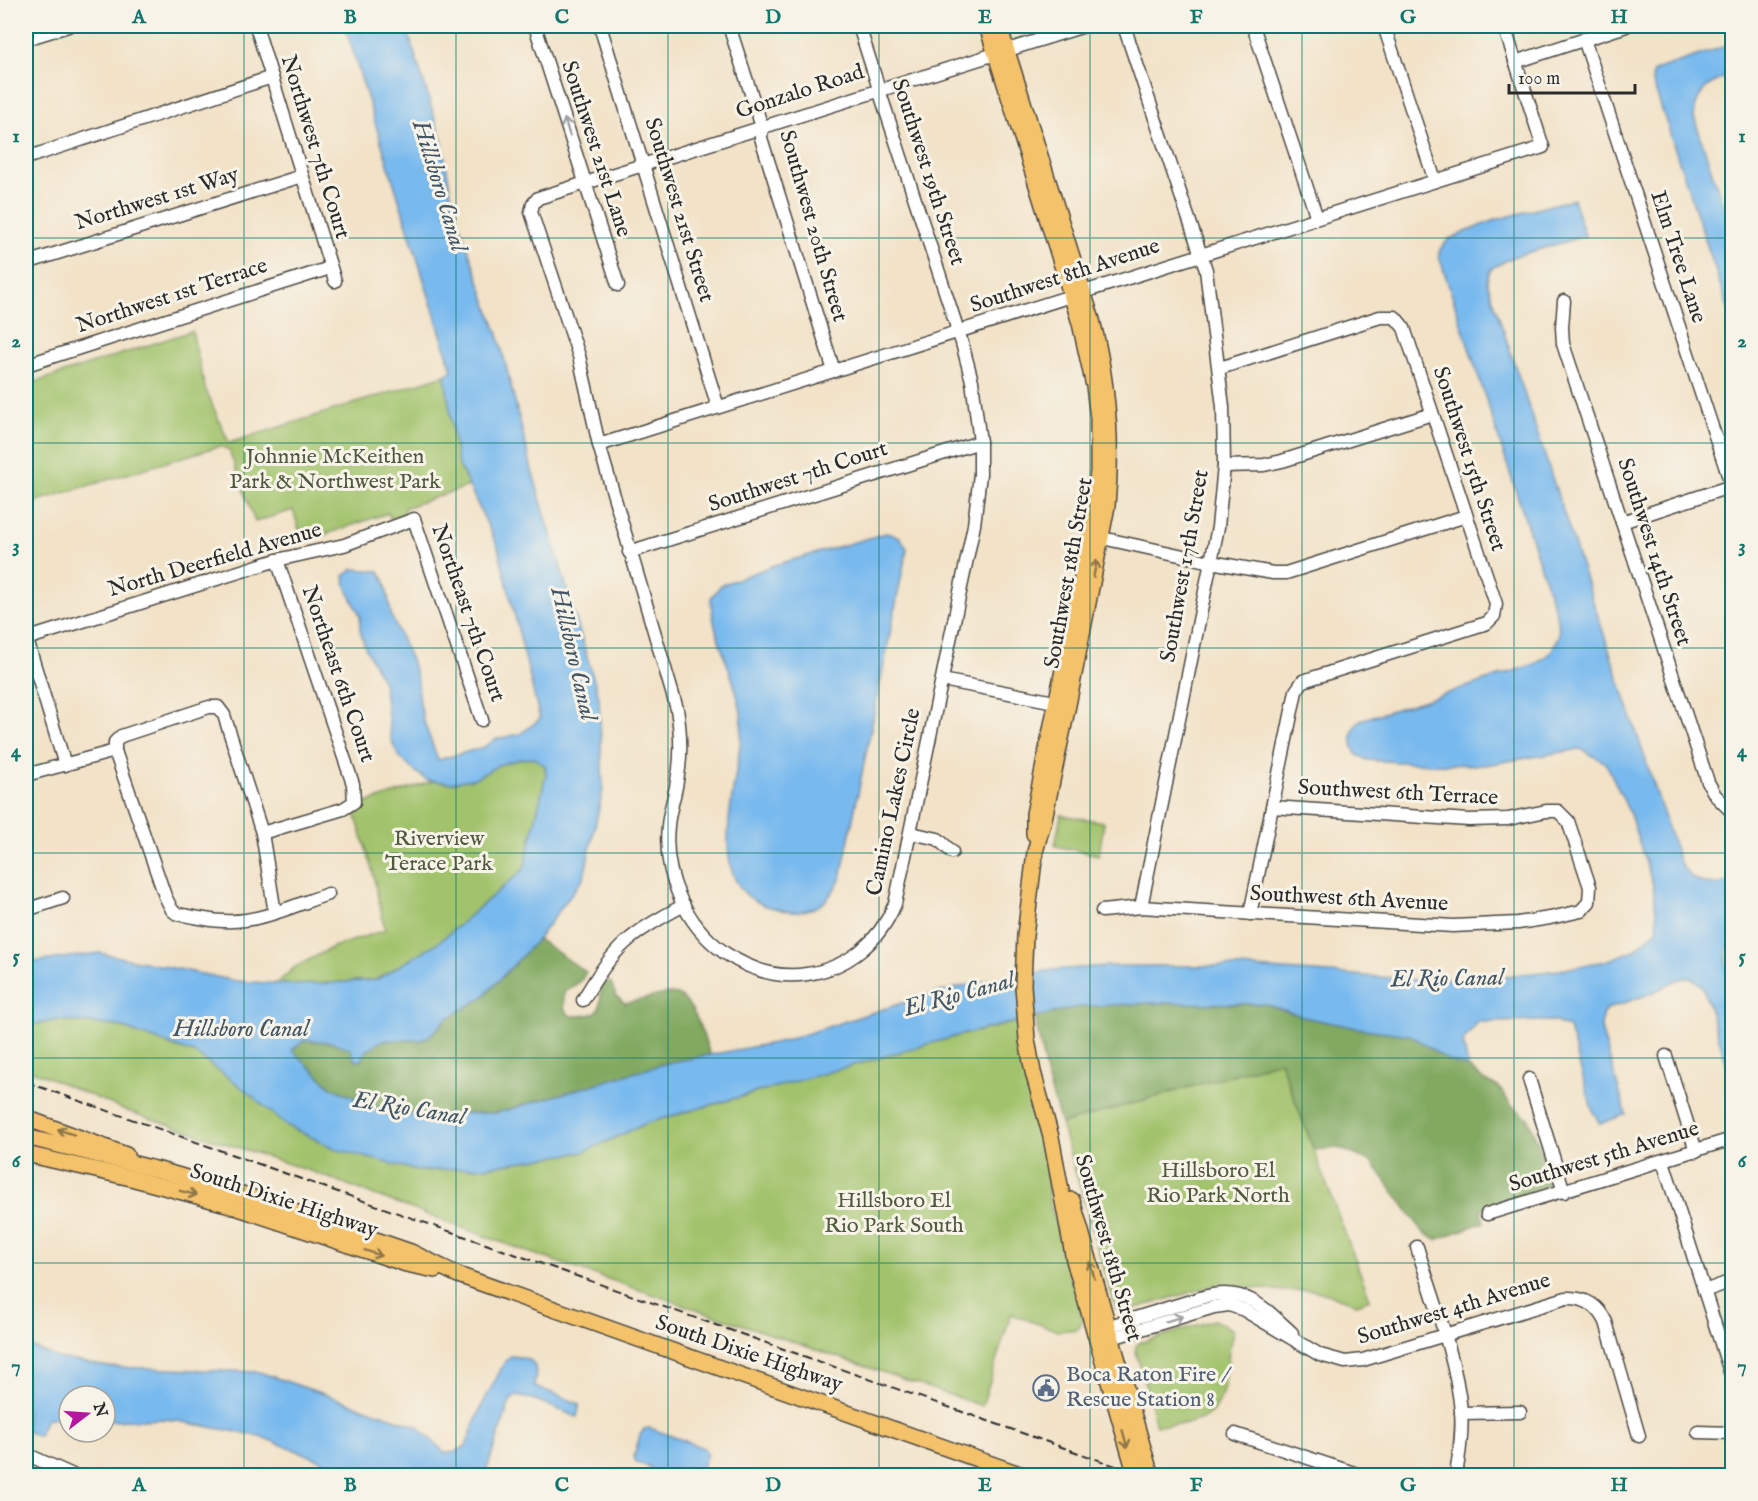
<svg xmlns="http://www.w3.org/2000/svg" width="1758" height="1501" font-family="'IM FELL English',serif">
  <rect width="100%" height="100%" fill="#f7f3e8"/>
  <filter id="ink" filterUnits="userSpaceOnUse"><feTurbulence type="fractalNoise" baseFrequency=".0167" numOctaves="2"/><feDisplacementMap in="SourceGraphic" scale="12" xChannelSelector="R" yChannelSelector="G"/><feConvolveMatrix kernelMatrix="1 2 1 2 8 2 1 2 1" color-interpolation-filters="sRGB"/></filter>
  <filter id="wash" filterUnits="userSpaceOnUse"><feTurbulence type="fractalNoise" baseFrequency=".008" numOctaves="4" result="noise"/><feDisplacementMap in="SourceGraphic" scale="24" xChannelSelector="R" yChannelSelector="G"/><feGaussianBlur stdDeviation="1.35" result="paint"/><feColorMatrix in="noise" values="0 0 0 0 0 0 0 0 0 0 0 0 0 0 0 0 0 1.4 0 .05"/><feComposite in="paint" operator="in"/></filter>
  <g filter="url(#wash)">
    <rect width="100%" height="100%" fill="#f2e2c7"/>
    <g fill="#a2c36c" stroke="#66774c" stroke-width="1.5">
      <polygon points="192,331 205,388 229,443 445,375 457,461 469,486 404,508 405,514 390,518 388,513 303,542 293,510 255,522 229,450 220,446 27,504 26,500 26,385"/>
      <polygon points="544,745 546,775 524,869 439,942 376,980 298,985 276,984 295,967 333,947 385,930 372,869 354,810 363,804"/>
      <polygon points="1061,815 1104,822 1099,855 1055,846"/>
      <polygon points="58,1020 118,1026 196,1054 240,1086 419,1171 485,1167 584,1152 647,1123 957,1036 1017,1022 1026,1070 1045,1142 1049,1200 1083,1320 1078,1329 1058,1331 1011,1314 982,1406 522,1250 313,1172 127,1111 26,1068 26,1030 32,1025"/>
      <polygon points="1280,1061 1370,1299 1357,1304 1314,1290 1284,1291 1220,1284 1126,1311 1116,1309 1061,1124"/>
      <path d="M1214,1320L1234,1330C1222,1360 1235,1412 1193,1422C1182,1425 1168,1424 1156,1425L1136,1352V1346L1139,1343Z"/>
    </g>
    <g fill="#81a960" stroke="#566a46" stroke-width="1.5">
      <path d="M538,939L586,972L581,981L564,992V1008L570,1016C600,1016 602,1013 600,984L611,982L616,996L625,1003C638,1001 661,993 672,994C693,995 704,1038 710,1055L667,1063L497,1113L392,1115L331,1087L291,1050L305,1040L331,1042L365,1052L383,1040H422L432,1034L446,1019L482,998Z"/>
      <polygon points="1152,1003 1265,1004 1308,1018 1357,1028 1410,1035 1449,1061 1468,1067 1485,1081 1499,1087 1510,1104 1528,1118 1548,1168 1550,1178 1546,1186 1481,1210 1484,1222 1436,1240 1424,1233 1372,1162 1339,1148 1314,1150 1280,1061 1061,1124 1046,1074 1035,1018 1078,1007"/>
    </g>
    <g fill="#79baee" stroke="#52728c" stroke-width="1.5">
      <path d="M345,26H406L442,141L453,206L499,338L533,474L599,697L603,789L584,877L538,939L482,998L446,1019L432,1034L422,1040H383L365,1052L362,1061L355,1060L350,1048L331,1042L305,1040L292,1050L331,1087L392,1115L497,1113L667,1063L784,1041L927,995L994,979L1053,970L1107,966H1222L1330,973L1416,980L1506,976L1559,970L1606,961L1635,950L1658,929L1653,885L1630,814L1606,763L1581,749L1485,765L1432,764L1367,760L1356,754C1349,741 1350,730 1360,720L1439,696L1535,664L1551,652L1559,635L1558,620L1439,256L1440,249L1449,239L1492,221L1573,199L1585,236L1513,257L1492,268L1489,273L1487,281L1679,861C1689,881 1712,892 1732,879V942L1727,949L1726,964L1732,986V1081L1704,991C1701,983 1695,978 1686,978C1676,978 1665,987 1656,991C1640,998 1623,1003 1607,1009L1602,1015L1601,1029L1626,1114L1600,1124L1592,1109L1569,1028L1554,1021L1478,1022L1463,1041L1468,1067L1449,1061L1410,1035L1357,1028L1308,1018L1265,1004L1152,1003L1078,1007L957,1036L647,1123L584,1152L485,1167L419,1171L338,1150L286,1125L240,1086L196,1054L118,1026L58,1020L32,1025L26,1030V963L100,953L236,981L298,985L376,980L439,942L524,869L546,775L545,766L534,758L520,759L499,765L476,778L451,783L427,780L412,769L398,755L391,739L383,682L365,647L360,630V615L346,587L344,576L353,569L379,571L385,582L392,618L411,660L418,682L419,697L423,719L438,760L484,747L496,739L520,734L540,719L498,547L457,461L445,375L452,370Z"/>
      <path d="M1732,44V74C1709,83 1696,90 1694,117L1732,233V320L1652,80L1653,72L1658,69Z"/>
      <path d="M886,533L900,537L907,549L841,878C829,899 824,909 797,912C789,913 779,909 770,907C692,887 748,766 741,713C735,673 712,638 711,598L721,585L775,565Z"/>
      <path d="M26,1345L58,1358L110,1367L259,1372L417,1426L445,1453L456,1452L466,1446L481,1407L506,1360L511,1356C535,1358 539,1364 534,1386L580,1404L577,1417L533,1399L516,1396L510,1401L485,1475H346L318,1459L259,1436L166,1419L105,1421V1396H69V1419L47,1418L38,1436L26,1431Z"/>
      <polygon points="650,1428 704,1448 707,1454 699,1475 657,1475 650,1467 636,1462 634,1457 640,1435 644,1429"/>
    </g>
  </g>
  <g filter="url(#ink)">
    <g fill="none" stroke-linecap="round" stroke-linejoin="round">
      <g stroke="#494642" stroke-width="15">
        <g id="minor">
          <polyline points="256,26 335,281"/>
          <polyline points="535,26 618,285"/>
          <polyline points="600,26 718,407"/>
          <polyline points="729,26 762,127 761,138 834,371"/>
          <path d="M859,26L879,89L882,99L962,343L972,381L980,442V474L974,525L895,904C879,942 848,968 807,974C777,979 749,969 725,953C685,925 663,874 668,826C669,811 675,796 677,781C682,757 681,734 677,709L599,445L579,356L531,212L533,204L538,198L1084,26"/>
          <polyline points="1124,26 1206,270 1223,407 1224,466 1218,527 1141,907"/>
          <polyline points="1253,26 1317,218"/>
          <polyline points="1384,26 1435,181"/>
          <polyline points="26,39 68,26"/>
          <polyline points="1584,39 1732,487"/>
          <polyline points="1515,62 1626,26"/>
          <polyline points="26,158 272,77"/>
          <polyline points="26,263 302,176"/>
          <polyline points="1564,301 1562,327 1563,344 1708,782 1715,795 1729,809"/>
          <polyline points="26,365 330,268"/>
          <polyline points="1220,368 1380,317 1395,317 1404,328 1496,604 1494,616 1487,623 1303,681 1296,691 1250,914"/>
          <polyline points="599,445 1543,147 1504,26"/>
          <polyline points="1224,466 1264,465 1282,461 1432,414"/>
          <polyline points="1622,522 1732,486"/>
          <polyline points="1093,536 1211,562 1273,573 1286,573 1466,516"/>
          <polyline points="629,552 980,442"/>
          <polyline points="26,637 65,765"/>
          <polyline points="26,639 277,560 344,545 414,519 482,720"/>
          <polyline points="942,680 1065,704"/>
          <path d="M115,751L165,896L172,910L177,914C192,916 208,921 224,921C259,923 295,905 328,894"/>
          <polyline points="26,775 115,751 115,742 121,736 209,707 218,707 224,715 262,833 275,913"/>
          <polyline points="262,833 343,809 354,802 353,784 277,560"/>
          <polyline points="911,833 938,839 952,852"/>
          <polyline points="26,910 63,898"/>
          <polyline points="1102,911 1141,907 1453,926 1518,923 1550,918 1581,911 1589,902 1590,887 1568,821 1558,811 1546,811 1508,819 1469,820 1272,807"/>
          <path d="M583,1000C614,946 629,935 684,905"/>
          <polyline points="1666,1056 1696,1151"/>
          <polyline points="1529,1079 1564,1192"/>
          <polyline points="1663,1161 1732,1378"/>
          <polyline points="1487,1214 1732,1139"/>
          <path d="M1417,1247C1433,1299 1456,1357 1461,1411C1463,1432 1459,1454 1456,1476"/>
          <polyline points="1704,1291 1732,1281"/>
          <path d="M1100,1329L1207,1296C1246,1287 1265,1308 1292,1333"/>
          <path d="M1105,1340L1214,1307L1229,1305L1244,1310L1320,1355L1345,1362L1363,1360L1566,1298C1585,1297 1598,1305 1606,1322L1639,1436"/>
          <polyline points="1461,1413 1520,1412"/>
          <polyline points="1698,1432 1732,1433"/>
          <polyline points="1235,1434 1363,1476"/>
          <polyline points="26,1454 75,1476"/>
          <polyline points="143,1476 167,1476"/>
        </g>
      </g>
      <g stroke="#494642" stroke-width="18">
        <g id="major">
          <polyline points="987,26 1080,323 1094,386 1098,418 1098,472 1090,536 1034,814 1034,834"/>
          <path d="M999,26L1092,320C1108,382 1113,442 1107,506L1068,705L1044,819L1035,852L1025,936L1023,985L1027,1040L1033,1072L1051,1137L1074,1260L1136,1476"/>
          <polyline points="26,1118 126,1155"/>
          <polyline points="26,1137 159,1170 245,1195 411,1252 458,1275 1025,1476"/>
          <polyline points="26,1154 131,1178 223,1203 406,1264 435,1270"/>
          <polyline points="1072,1200 1151,1476"/>
        </g>
      </g>
      <use href="#minor" stroke="#fff" stroke-width="12"/>
      <use href="#major" stroke="#f3c26a" stroke-width="15"/>
      <polyline stroke="#2b2b2b" stroke-width="2" stroke-dasharray="9 4.5" stroke-linecap="butt" points="26,1082 1144,1476"/>
    </g>
    <defs><path id="oneway-shaft" d="M-6 0H5M1.5-3L5.5 0L1.5 3" fill="none" stroke-width="1.6" stroke-linecap="round" stroke-linejoin="round" transform="scale(1.5)"/></defs>
    <g stroke="#a0a0a0">
      <use href="#oneway-shaft" transform="translate(567 127) rotate(-107)"/>
      <use href="#oneway-shaft" transform="translate(1174 1319) rotate(-17)"/>
    </g>
    <g stroke="#8f764a">
      <use href="#oneway-shaft" transform="translate(1095 569) rotate(-79)"/>
      <use href="#oneway-shaft" transform="translate(66 1132) rotate(-161)"/>
      <use href="#oneway-shaft" transform="translate(188 1193) rotate(15)"/>
      <use href="#oneway-shaft" transform="translate(373 1253) rotate(19)"/>
      <use href="#oneway-shaft" transform="translate(1092 1270) rotate(-106)"/>
      <use href="#oneway-shaft" transform="translate(1125 1439) rotate(74)"/>
    </g>
  </g>
  <path fill="none" stroke="#0f766e" stroke-width="1.5" stroke-opacity="0.55" d="M244,26V1476M456,26V1476M668,26V1476M879,26V1476M1090,26V1476M1302,26V1476M1514,26V1476M26,238H1732M26,443H1732M26,648H1732M26,853H1732M26,1058H1732M26,1263H1732"/>
  <defs>
    <g id="civic-ring" transform="scale(1.35)"><circle r="9.5" fill="#f7f3e8" stroke="#5c6f8a" stroke-width="1.5"/><path d="M-.6-6.5H3V-4.5H.6V-3L4-1V1h2V6H-6V1h2V-1L-.6-3ZM-1.2 2.5V6h2.4V2.5Z" fill="#5c6f8a"/></g>
  </defs>
  <g fill-rule="evenodd">
    <use href="#civic-ring" x="1046" y="1388"/>
  </g>
  <g text-anchor="middle" dominant-baseline="central" stroke-width="6" stroke-linejoin="round" paint-order="stroke">
    <g font-size="22" fill="#2b2b2b" stroke="#f7f3e8">
      <text transform="translate(800 92) rotate(-18)">Gonzalo Road</text>
      <text transform="translate(315 147) rotate(73)">Northwest 7th Court</text>
      <text transform="translate(596 149) rotate(72)">Southwest 21st Lane</text>
      <text transform="translate(928 172) rotate(72)">Southwest 19th Street</text>
      <text transform="translate(157 199) rotate(-17)">Northwest 1st Way</text>
      <text transform="translate(679 210) rotate(73)">Southwest 21st Street</text>
      <text transform="translate(813 226) rotate(74)">Southwest 20th Street</text>
      <text transform="translate(1678 257) rotate(72)">Elm Tree Lane</text>
      <text transform="translate(1065 276) rotate(-18)">Southwest 8th Avenue</text>
      <text transform="translate(172 296) rotate(-18)">Northwest 1st Terrace</text>
      <text transform="translate(1469 459) rotate(72)">Southwest 15th Street</text>
      <text transform="translate(798 477) rotate(-18)">Southwest 7th Court</text>
      <text transform="translate(1654 552) rotate(72)">Southwest 14th Street</text>
      <text transform="translate(215 560) rotate(-16)">North Deerfield Avenue</text>
      <text transform="translate(1185 566) rotate(-80)">Southwest 17th Street</text>
      <text transform="translate(1069 573) rotate(-80)">Southwest 18th Street</text>
      <text transform="translate(468 613) rotate(71)">Northeast 7th Court</text>
      <text transform="translate(338 674) rotate(71)">Northeast 6th Court</text>
      <text transform="translate(1398 793) rotate(3)">Southwest 6th Terrace</text>
      <text transform="translate(894 802) rotate(-78)">Camino Lakes Circle</text>
      <text transform="translate(1349 899) rotate(3)">Southwest 6th Avenue</text>
      <text transform="translate(1604 1157) rotate(-17)">Southwest 5th Avenue</text>
      <text transform="translate(284 1201) rotate(18)">South Dixie Highway</text>
      <text transform="translate(1108 1248) rotate(74)">Southwest 18th Street</text>
      <text transform="translate(1454 1309) rotate(-17)">Southwest 4th Avenue</text>
      <text transform="translate(749 1354) rotate(19)">South Dixie Highway</text>
    </g>
    <g font-size="22" fill="#4f593e" stroke="#f7f3e8">
      <text x="335" y="457">Johnnie McKeithen<tspan x="335" dy="25">Park &amp; Northwest Park</tspan></text>
      <text x="439" y="839">Riverview<tspan x="439" dy="25">Terace Park</tspan></text>
      <text x="1218" y="1171">Hillsboro El<tspan x="1218" dy="25">Rio Park North</tspan></text>
      <text x="894" y="1201">Hillsboro El<tspan x="894" dy="25">Rio Park South</tspan></text>
    </g>
    <g font-size="22" fill="#4e5e75" stroke="#f7f3e8" text-anchor="start">
      <text x="1066" y="1375">Boca Raton Fire /<tspan x="1066" dy="25">Rescue Station 8</tspan></text>
    </g>
    <g font-size="24" font-style="italic" fill="#425666" stroke="#f7f3e8">
      <text transform="translate(439 186) rotate(73)">Hillsboro Canal</text>
      <text transform="translate(573 654) rotate(77)">Hillsboro Canal</text>
      <text transform="translate(1447 979) rotate(-1)">El Rio Canal</text>
      <text transform="translate(959 995) rotate(-15)">El Rio Canal</text>
      <text x="241" y="1029">Hillsboro Canal</text>
      <text transform="translate(409 1109) rotate(9)">El Rio Canal</text>
    </g>
  </g>
  <rect width="1758" height="1501" fill="none" stroke="#f7f3e8" stroke-width="66"/>
  <g transform="translate(87 1414) rotate(73)"><circle r="28" fill="#f7f3e8" stroke="#a5a39c" stroke-width="1.5"/>
  <path d="M0-4.5L10 22L0 15L-10 22Z" fill="#b5179e"/>
  <text y="-9" font-size="16" font-weight="bold" text-anchor="middle" fill="#2b2b2b">N</text>
  </g>
  <path d="M1509 84v9h126v-9" fill="none" stroke="#2b2b2b" stroke-width="3"/>
  <text x="1518" y="84" font-size="18" fill="#2b2b2b" stroke="#f7f3e8" stroke-width="4.5" paint-order="stroke">100 m</text>
  <rect x="33" y="33" width="1692" height="1435" fill="none" stroke="#0f766e" stroke-width="2"/>
  <g font-size="20" text-anchor="middle" font-weight="bold" fill="#0f766e">
    <text x="139" y="23">A</text>
    <text x="350" y="23">B</text>
    <text x="562" y="23">C</text>
    <text x="773" y="23">D</text>
    <text x="985" y="23">E</text>
    <text x="1196" y="23">F</text>
    <text x="1408" y="23">G</text>
    <text x="1619" y="23">H</text>
    <text x="16" y="142">1</text>
    <text x="1742" y="142">1</text>
    <text x="16" y="347">2</text>
    <text x="1742" y="347">2</text>
    <text x="16" y="552">3</text>
    <text x="1742" y="552">3</text>
    <text x="16" y="757">4</text>
    <text x="1742" y="757">4</text>
    <text x="16" y="962">5</text>
    <text x="1742" y="962">5</text>
    <text x="16" y="1167">6</text>
    <text x="1742" y="1167">6</text>
    <text x="16" y="1372">7</text>
    <text x="1742" y="1372">7</text>
    <text x="139" y="1491">A</text>
    <text x="350" y="1491">B</text>
    <text x="562" y="1491">C</text>
    <text x="773" y="1491">D</text>
    <text x="985" y="1491">E</text>
    <text x="1196" y="1491">F</text>
    <text x="1408" y="1491">G</text>
    <text x="1619" y="1491">H</text>
  </g>
</svg>
